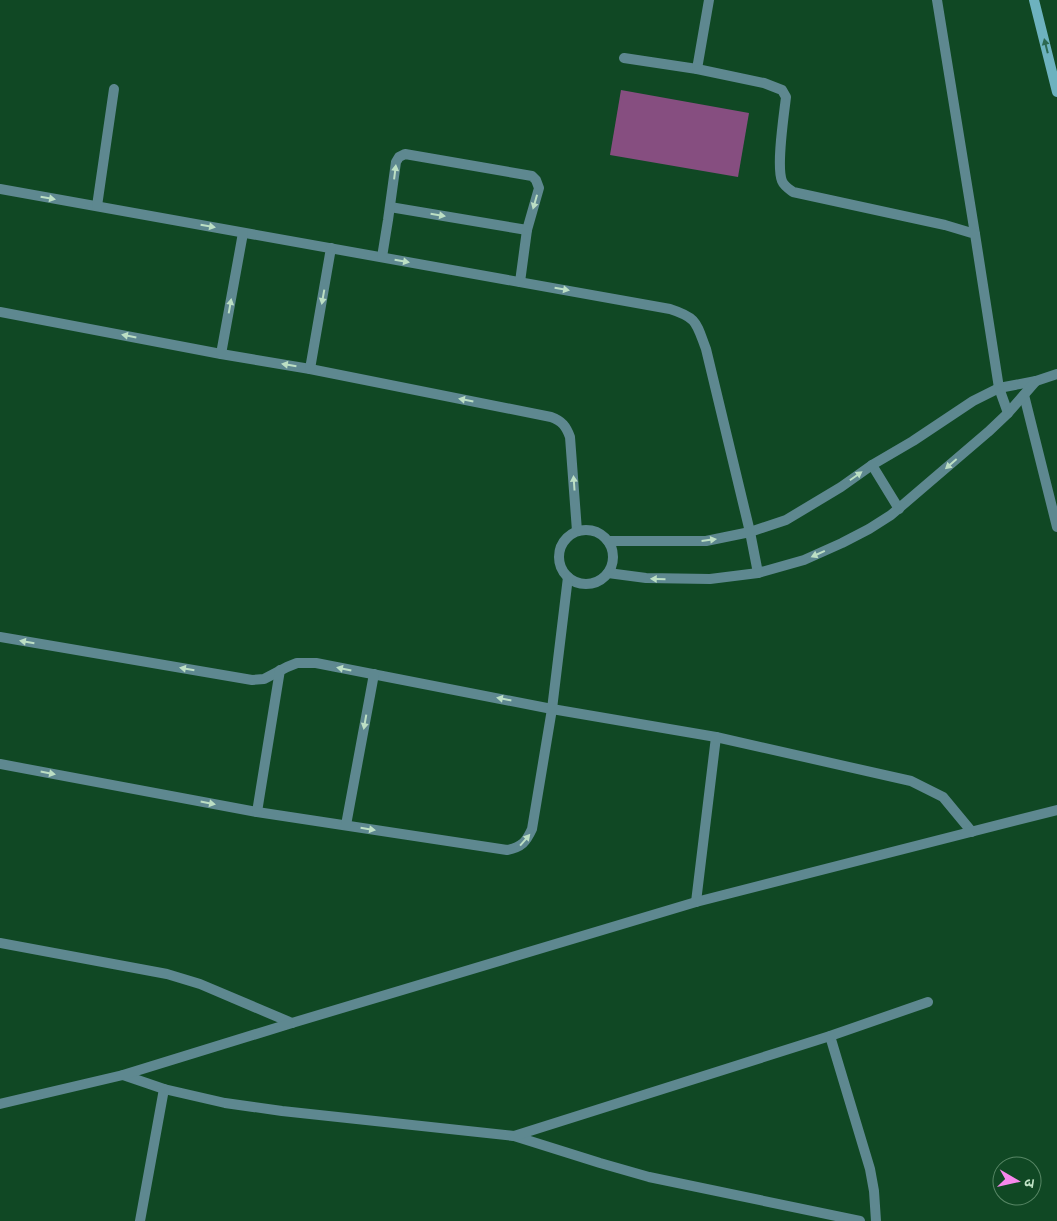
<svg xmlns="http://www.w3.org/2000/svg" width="1057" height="1221" font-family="Karla,'Noto Sans Devanagari',sans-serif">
  <rect width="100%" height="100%" fill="#104824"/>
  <polygon fill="#864e80" points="621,90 749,113 738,177 610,155"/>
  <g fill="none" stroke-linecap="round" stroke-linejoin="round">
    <polyline stroke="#5e8890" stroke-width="10" points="750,532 758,573"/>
    <g stroke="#5e8890" stroke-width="10">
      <polyline points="937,0 975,234"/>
      <path d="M624,58L697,69L764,83L782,90L786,97C784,115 776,166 782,181C784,186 789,189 793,192L945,225L975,234L999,388L1008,413"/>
      <polyline points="697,69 709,0"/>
      <path d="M0,189L670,309C698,318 696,323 706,349L750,532"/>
      <polyline points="97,206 114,89"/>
      <polyline points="390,207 527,230"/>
      <polyline points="382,257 388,220 396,162 399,157 405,154 532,176 536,180 539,188 527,230 520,282"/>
      <path d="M0,312L221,354L310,369L551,417C562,421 566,426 570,437L577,531"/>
      <polyline points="221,354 243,233"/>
      <polyline points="310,369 331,248"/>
      <polyline points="1024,395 1057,527"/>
      <polyline points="872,465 899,509"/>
      <circle cx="586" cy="557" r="27"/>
      <polyline points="608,541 706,541 750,532 786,520 841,487 872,465 913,441 973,401 999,388 1036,381 1057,374"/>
      <polyline points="608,573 646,578 710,579 758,573 804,560 842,543 869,529 891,515 988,432 1008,413 1036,381"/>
      <polyline points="0,637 252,680 264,679 287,667 297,663 316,663 552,709 716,737 911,781 943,797 972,832"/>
      <path d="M0,764L257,812L507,850C522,847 526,842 532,829L552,709L568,577"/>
      <polyline points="257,812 280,670"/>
      <polyline points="346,825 374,674"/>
      <polyline points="696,902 716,737"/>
      <polyline points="0,943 167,974 200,984 292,1023"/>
      <polyline points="830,1036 870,1169 874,1191 876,1221"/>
      <polyline points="123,1075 164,1089 225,1103 282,1111 514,1136 600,1163 649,1177 860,1221"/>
      <polyline points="0,1104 123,1075 292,1023 696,902 1057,810"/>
      <polyline points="514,1136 830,1036 928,1002"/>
      <polyline points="140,1221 164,1089"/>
    </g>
    <polyline stroke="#6db2bf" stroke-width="10" points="1034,0 1057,92"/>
  </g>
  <defs><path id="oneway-solid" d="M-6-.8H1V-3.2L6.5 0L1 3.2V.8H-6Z" transform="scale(1.25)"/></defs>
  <use fill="#2c6852" href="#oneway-solid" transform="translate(1046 46) rotate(-104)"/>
  <g fill="#bcdfc4">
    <use href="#oneway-solid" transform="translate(395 172) rotate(-83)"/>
    <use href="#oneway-solid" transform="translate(48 198) rotate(10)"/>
    <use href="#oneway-solid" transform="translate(535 202) rotate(106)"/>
    <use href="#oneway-solid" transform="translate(438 215) rotate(9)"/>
    <use href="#oneway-solid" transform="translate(208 226) rotate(10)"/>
    <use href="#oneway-solid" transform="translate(402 261) rotate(10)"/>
    <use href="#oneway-solid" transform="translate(562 289) rotate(10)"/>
    <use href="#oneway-solid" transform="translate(323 297) rotate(100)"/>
    <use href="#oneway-solid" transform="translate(230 306) rotate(-80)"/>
    <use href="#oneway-solid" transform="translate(129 336) rotate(-169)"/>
    <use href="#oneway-solid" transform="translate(289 365) rotate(-171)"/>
    <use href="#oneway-solid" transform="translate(466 400) rotate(-169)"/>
    <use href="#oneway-solid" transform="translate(951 464) rotate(139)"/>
    <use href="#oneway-solid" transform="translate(856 476) rotate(-35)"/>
    <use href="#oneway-solid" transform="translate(574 483) rotate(-94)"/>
    <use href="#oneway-solid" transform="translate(709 540) rotate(-7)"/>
    <use href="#oneway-solid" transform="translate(818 554) rotate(156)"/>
    <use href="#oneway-solid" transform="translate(658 579) rotate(-179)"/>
    <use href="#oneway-solid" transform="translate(27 642) rotate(-170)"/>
    <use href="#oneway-solid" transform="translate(187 669) rotate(-170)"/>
    <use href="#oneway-solid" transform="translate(344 669) rotate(-168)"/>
    <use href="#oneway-solid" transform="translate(504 699) rotate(-169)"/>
    <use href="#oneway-solid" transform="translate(365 722) rotate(100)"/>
    <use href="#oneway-solid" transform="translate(48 773) rotate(11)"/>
    <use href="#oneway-solid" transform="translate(208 803) rotate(11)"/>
    <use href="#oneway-solid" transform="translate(368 829) rotate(9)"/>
    <use href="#oneway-solid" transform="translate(525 840) rotate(-49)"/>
  </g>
  <g transform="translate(1017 1181) rotate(99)"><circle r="24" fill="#104824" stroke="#578665"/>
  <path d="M0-4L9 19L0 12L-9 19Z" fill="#f788ec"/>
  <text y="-8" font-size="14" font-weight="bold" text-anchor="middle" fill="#c1e4c7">उ</text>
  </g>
</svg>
